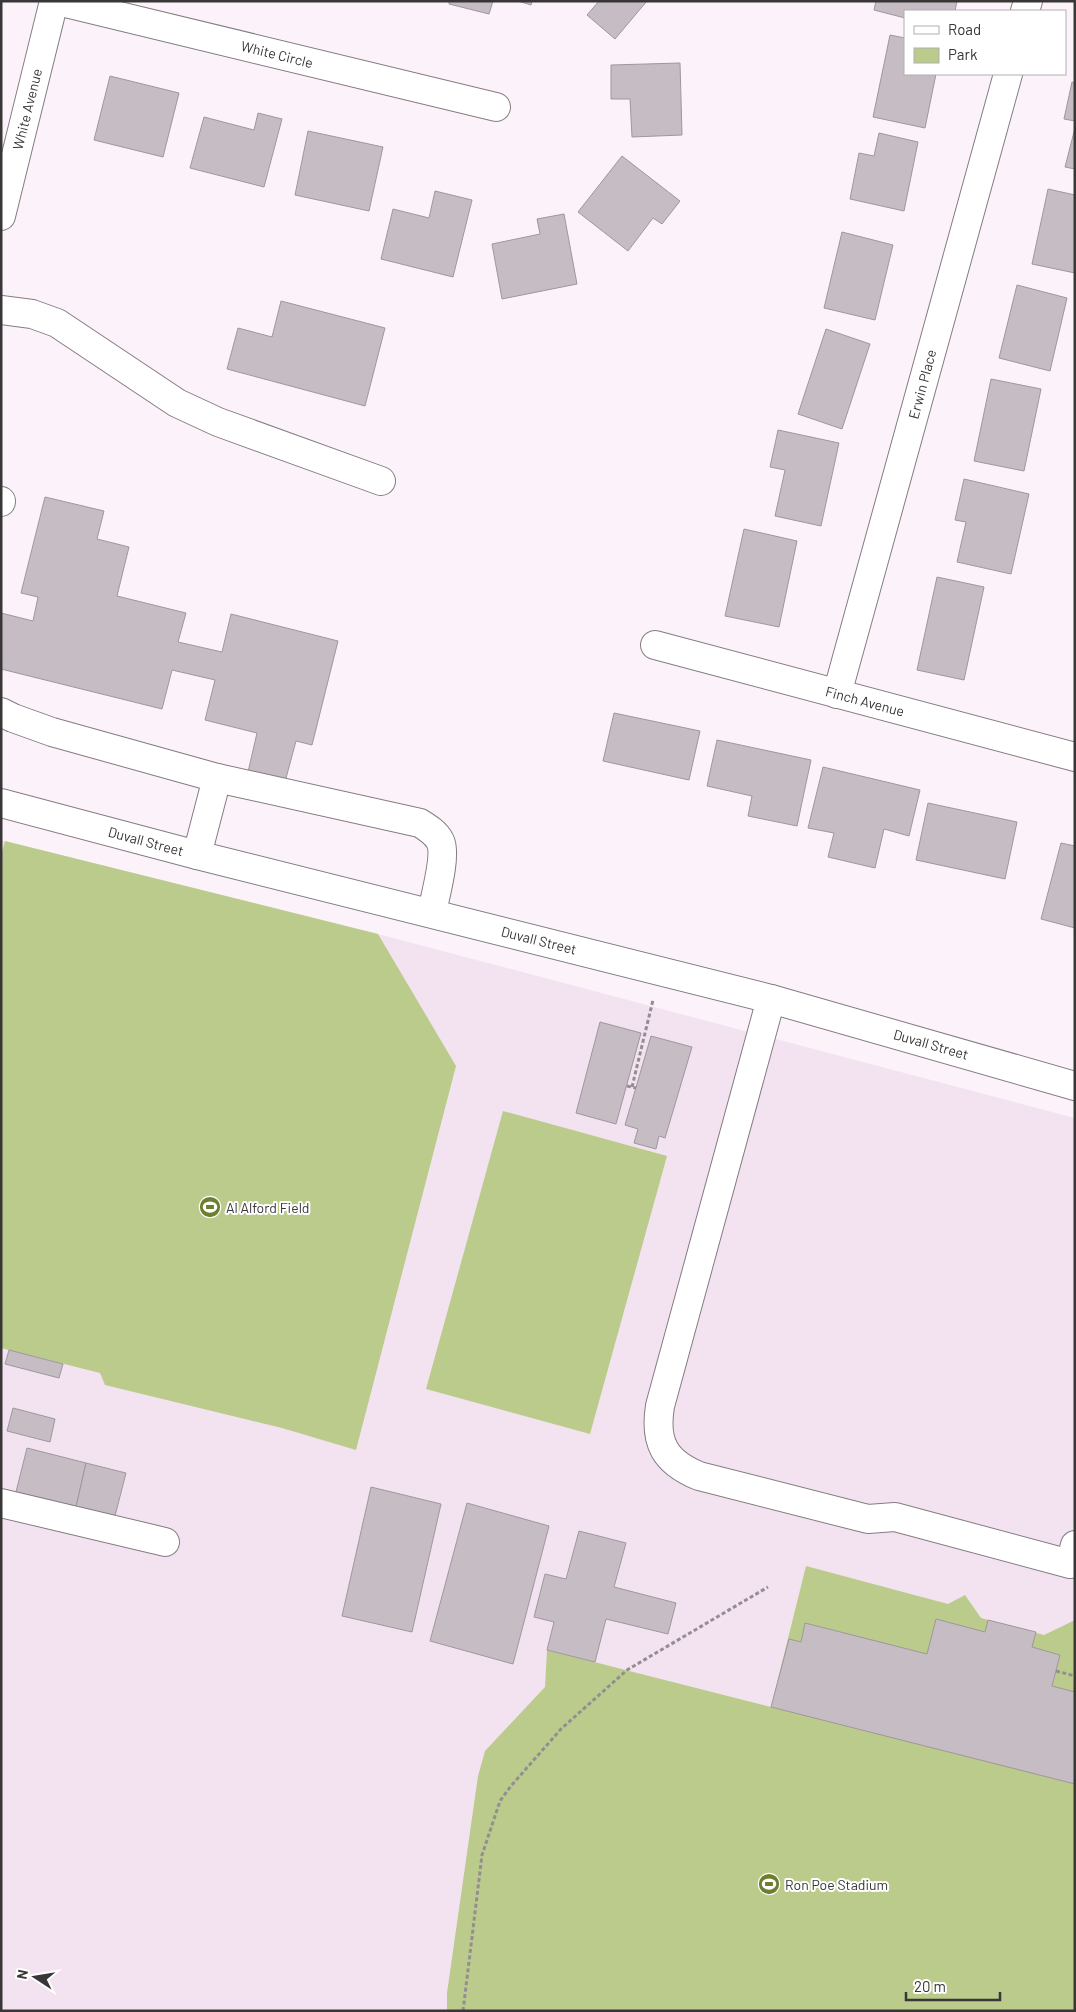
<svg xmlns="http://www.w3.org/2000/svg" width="1076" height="2012" font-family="Barlow,sans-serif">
  <rect width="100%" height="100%" fill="#fcf3fa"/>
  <polygon fill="#f3e3f0" points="1,840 378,934 1075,1118 1075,2011 1,2010"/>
  <g fill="#bacb8b">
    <polygon points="5,841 378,934 456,1066 356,1450 282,1428 105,1385 100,1373 1,1348 1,856"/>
    <polygon points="503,1111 667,1156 590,1434 426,1389"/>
    <polygon points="806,1566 948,1604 965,1595 981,1618 1044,1635 1075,1620 1075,2011 447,2011 447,1993 478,1776 485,1751 545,1687 547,1650 771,1707"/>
  </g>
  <g fill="#c6bdc4" stroke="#9f979d">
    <polygon points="449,1 493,1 489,14 449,4"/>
    <polygon points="518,1 532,1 531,5"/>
    <polygon points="599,1 647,1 615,39 587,15"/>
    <polygon points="876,1 957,1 955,11 905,11 905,18 874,10"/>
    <polygon points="890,35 905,38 905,74 936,74 925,128 873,117"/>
    <polygon points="680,63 682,135 632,137 630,99 611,99 611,65"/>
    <polygon points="110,76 179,93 163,157 94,140"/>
    <polygon points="1072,82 1075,83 1075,121 1064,119"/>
    <polygon points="258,113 282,119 264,187 190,168 204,117 254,130"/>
    <polygon points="1075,128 1075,169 1065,167"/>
    <polygon points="308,131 383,147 369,211 295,195"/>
    <polygon points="879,133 918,142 904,211 850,199 859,153 874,156"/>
    <polygon points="622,156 680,201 662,224 653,218 628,251 578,212"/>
    <polygon points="1048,189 1075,195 1075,273 1032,264"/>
    <polygon points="435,191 472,200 453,277 381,259 393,209 429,218"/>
    <polygon points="564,214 577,284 502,299 492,244 540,234 537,219"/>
    <polygon points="842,232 893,245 875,320 824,308"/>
    <polygon points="1017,285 1067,298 1050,371 999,358"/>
    <polygon points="281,301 385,328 365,406 227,369 238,328 272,337"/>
    <polygon points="826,329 870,344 842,429 798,414"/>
    <polygon points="991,379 1041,389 1024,471 974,461"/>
    <polygon points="778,430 839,443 821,526 775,516 785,470 770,467"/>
    <polygon points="964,479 1029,494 1011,574 957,562 966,522 955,520"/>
    <polygon points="45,497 104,511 97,539 129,547 117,596 186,613 178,642 222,652 231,614 338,641 312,745 296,741 285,782 248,772 257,733 205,720 215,680 172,670 162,709 1,669 1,613 33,621 38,597 21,593"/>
    <polygon points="744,529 797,541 779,627 725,616"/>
    <polygon points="937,577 984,587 964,680 917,670"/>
    <polygon points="614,713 700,731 689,780 603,761"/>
    <polygon points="717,740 811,760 797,826 748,816 752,796 707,786"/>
    <polygon points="823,767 920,790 909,836 884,829 875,868 828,857 834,833 808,828"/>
    <polygon points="928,803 1017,822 1005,879 916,860"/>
    <polygon points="1061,843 1075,846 1075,928 1041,919"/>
    <polygon points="600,1022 641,1033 616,1124 576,1113"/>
    <polygon points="651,1036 692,1047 665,1138 659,1136 656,1149 634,1143 638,1129 625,1125"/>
    <polygon points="9,1350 63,1364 59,1378 5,1364"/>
    <polygon points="13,1408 55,1419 50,1442 7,1431"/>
    <polygon points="27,1448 86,1463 76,1507 16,1492"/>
    <polygon points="86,1463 126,1473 115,1516 76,1507"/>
    <polygon points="371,1487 441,1504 412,1632 342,1616"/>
    <polygon points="467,1503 549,1526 513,1664 430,1641"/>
    <polygon points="579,1531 626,1543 614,1587 676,1603 668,1634 606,1619 595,1662 547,1650 554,1622 534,1617 545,1574 566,1579"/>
    <polygon points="936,1619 985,1632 988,1620 1036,1632 1032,1647 1060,1655 1052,1686 1075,1692 1075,1784 771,1707 789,1639 801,1642 805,1623 927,1654"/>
  </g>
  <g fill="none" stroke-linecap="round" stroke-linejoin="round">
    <g stroke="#847c82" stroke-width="30">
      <g id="minor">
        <polyline points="57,1 496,107"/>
        <polyline points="1025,11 1028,1"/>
        <polyline points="1,216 54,1"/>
        <polyline points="1,310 32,314 57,323 177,403 218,422 381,481"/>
        <polyline points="1,501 1,502"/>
        <polyline points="655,645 1075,757"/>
        <polyline points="837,694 1008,74"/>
        <polyline points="1,712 13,718 52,732 217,778"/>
        <polyline points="1,803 197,855 771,999 1075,1086"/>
        <path d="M197,855L217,778L420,823C428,828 436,833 440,841C447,854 435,897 432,912"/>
        <path d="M771,999L660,1406C654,1443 665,1462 699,1476L868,1519L895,1517L1070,1564L1075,1545"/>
        <polyline points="1,1503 165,1542"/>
      </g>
    </g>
    <g stroke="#948e93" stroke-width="3" stroke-dasharray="4 2.5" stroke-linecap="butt">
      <polyline points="627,1086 636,1088"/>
      <polyline points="632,1087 653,1000"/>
      <polyline points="1056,1671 1075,1676"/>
      <polyline points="463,2011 482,1855 500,1801 511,1786 561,1729 627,1670 768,1587"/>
    </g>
    <use href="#minor" stroke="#fff" stroke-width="28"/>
  </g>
  <defs>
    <g id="stadium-disc" transform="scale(1.125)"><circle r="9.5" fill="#6d7f2e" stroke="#fff"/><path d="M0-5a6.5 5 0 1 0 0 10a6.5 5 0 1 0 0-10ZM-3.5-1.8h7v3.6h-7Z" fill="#fff"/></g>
  </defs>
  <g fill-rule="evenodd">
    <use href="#stadium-disc" x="210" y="1207"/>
    <use href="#stadium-disc" x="769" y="1884"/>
  </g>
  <g text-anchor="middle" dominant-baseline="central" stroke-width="4" stroke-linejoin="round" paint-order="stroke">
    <g font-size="14" fill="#393638" stroke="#fff">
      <text transform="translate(277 54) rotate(14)">White Circle</text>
      <text transform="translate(27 109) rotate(-76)">White Avenue</text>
      <text transform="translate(922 384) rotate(-75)">Erwin Place</text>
      <text transform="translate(865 701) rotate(15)">Finch Avenue</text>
      <text transform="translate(146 841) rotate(15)">Duvall Street</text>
      <text transform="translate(539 940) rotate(14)">Duvall Street</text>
      <text transform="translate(931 1044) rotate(16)">Duvall Street</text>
    </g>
    <g font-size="14" fill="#393638" stroke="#fff" text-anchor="start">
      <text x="226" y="1207">Al Alford Field</text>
      <text x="785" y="1884">Ron Poe Stadium</text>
    </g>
  </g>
  <rect width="1076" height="2012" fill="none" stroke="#393638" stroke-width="5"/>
  <rect x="904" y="10" width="162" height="65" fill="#ffffff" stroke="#b0afaf"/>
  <rect x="914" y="26" width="25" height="8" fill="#ffffff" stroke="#b0afaf"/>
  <text x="948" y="35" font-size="15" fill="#393638">Road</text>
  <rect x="914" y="48" width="25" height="15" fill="#bacb8b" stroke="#b0afaf"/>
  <text x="948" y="60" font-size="15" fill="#393638">Park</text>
  <g transform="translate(35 1977) rotate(282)" stroke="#ffffff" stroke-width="4" paint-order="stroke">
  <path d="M0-4L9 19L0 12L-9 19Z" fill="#393638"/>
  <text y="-8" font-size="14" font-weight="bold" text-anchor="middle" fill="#393638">N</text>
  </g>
  <path d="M906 1992v8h94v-8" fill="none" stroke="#393638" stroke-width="2.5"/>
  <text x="914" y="1992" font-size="15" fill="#393638" stroke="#ffffff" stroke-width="4" paint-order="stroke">20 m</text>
</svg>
